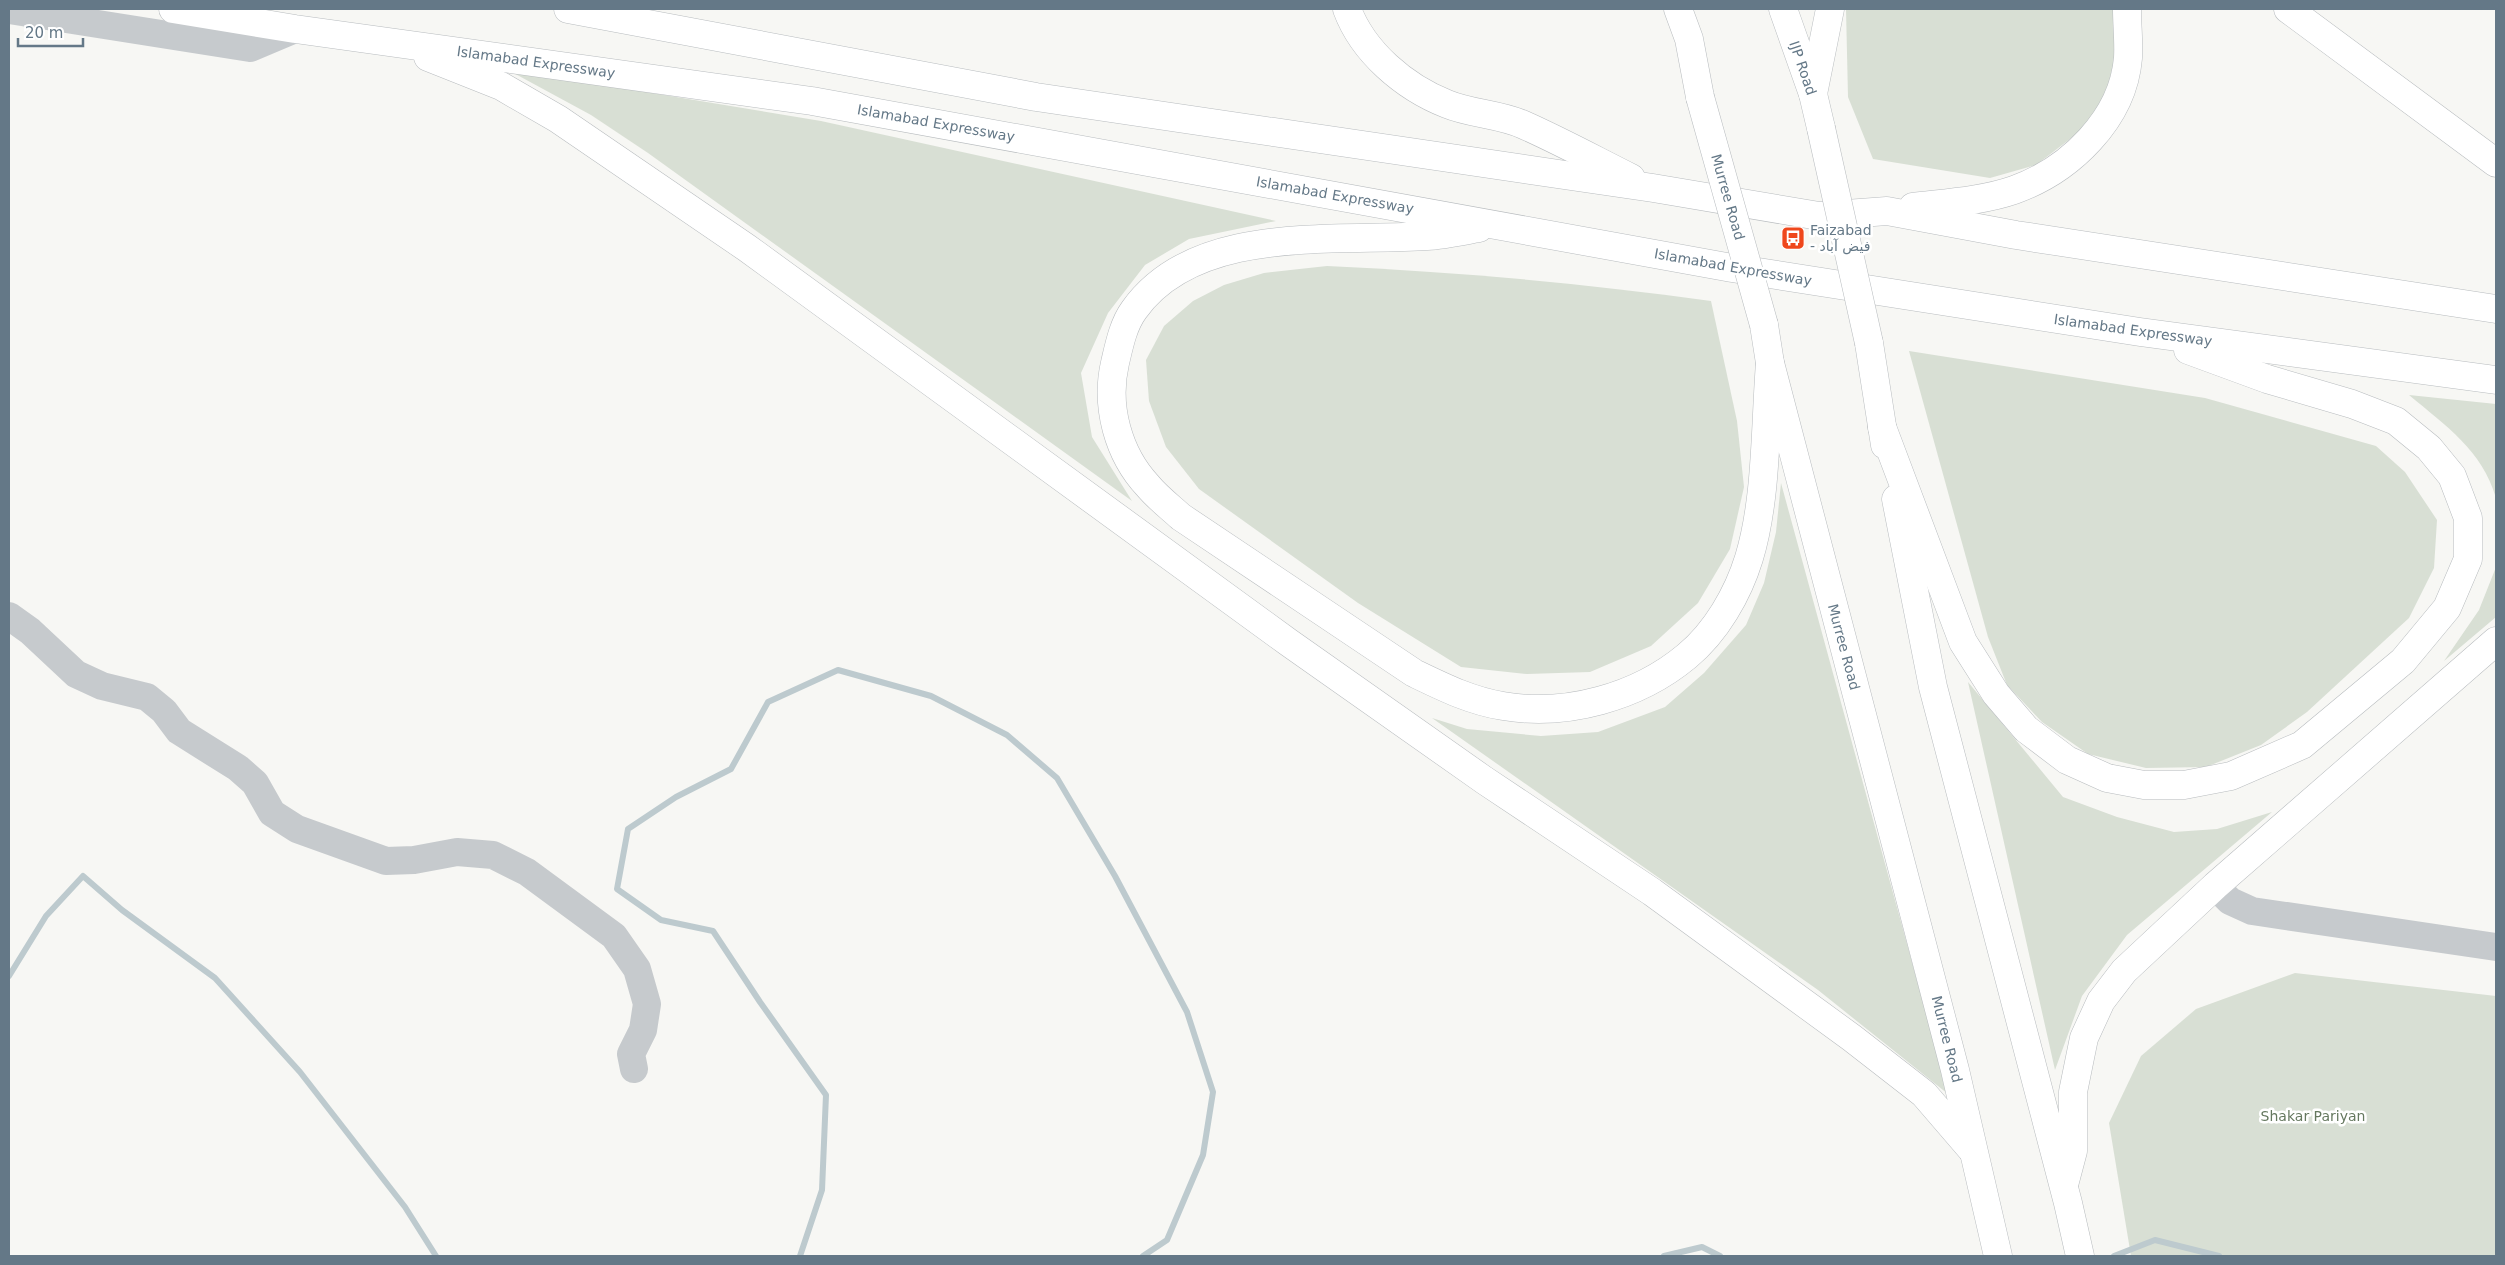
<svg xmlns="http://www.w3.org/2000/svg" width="2505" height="1265" font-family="'DejaVu Sans',Vazirmatn,sans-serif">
  <rect width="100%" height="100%" fill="#f7f7f4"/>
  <g fill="#d8dfd4">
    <polygon points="1846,9 2113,9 2117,49 2108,87 2092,118 2074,136 2036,165 1990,178 1873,159 1848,97"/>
    <polygon points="506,69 821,121 1276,221 1189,239 1145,265 1108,313 1081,373 1092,437 1132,501 648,153 591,115"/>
    <path d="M1327,266C1456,272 1583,283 1711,301L1737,421L1744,487L1730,549L1698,603L1651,646L1590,672L1527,674L1461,667L1358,603L1199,489L1166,447L1149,401L1146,360L1164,326L1193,301L1224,285L1264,273Z"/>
    <polygon points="1909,351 2205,398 2376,446 2405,472 2437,520 2434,568 2409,618 2307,712 2261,745 2206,767 2146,768 2088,754 2042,722 2007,685 1988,637"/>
    <path d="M2409,395L2496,404V498C2482,450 2446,426 2409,395Z"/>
    <polygon points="1781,483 1948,1094 1818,990 1432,718 1467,729 1541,736 1598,732 1665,707 1704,673 1746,625 1764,583 1776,532"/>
    <polygon points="2496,567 2496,617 2444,661 2479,610"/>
    <polygon points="1968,682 2063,797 2117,817 2174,832 2217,829 2272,812 2127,935 2082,996 2055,1070"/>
    <polygon points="2295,973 2496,996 2496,1256 2131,1256 2109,1123 2141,1056 2196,1009"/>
  </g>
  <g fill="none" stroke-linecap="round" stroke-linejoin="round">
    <g stroke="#bdcace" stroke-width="6">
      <polyline points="9,976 46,916 83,876 122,910 215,978 300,1072 405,1207 436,1256"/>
      <polyline points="800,1256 822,1190 826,1095 760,1002 713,931 661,920 617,889 628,829 676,797 731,769 768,702 838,670 931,696 1007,735 1057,778 1115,876 1187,1012 1213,1092 1203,1155 1167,1240 1143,1256"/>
      <polyline points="1664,1256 1702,1247 1720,1256"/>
      <polyline points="2114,1256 2155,1240 2219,1256"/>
    </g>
    <g stroke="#b8bcbf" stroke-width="29">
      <g id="highway">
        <polyline points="173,9 295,29 812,101 1732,268 2140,332 2496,380"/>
        <polyline points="568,9 1036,97 1653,188 1819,216 1887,211 2016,235 2496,309"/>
        <path d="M1347,9C1363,52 1404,87 1447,104C1471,114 1500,114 1524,125C1560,141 1595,160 1631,178"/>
        <polyline points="1678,9 1689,39 1700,97"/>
        <polyline points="1783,9 1813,94 1821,128"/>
        <polyline points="2288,9 2496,163"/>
        <polyline points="428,57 501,86 558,119 747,248 1288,642 1484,780 1652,892 1852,1038 1924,1094 1973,1151"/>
        <polyline points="1813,94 1830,9"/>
        <path d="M1913,207C1946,203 1982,201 2014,190C2070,170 2123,119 2128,58C2129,42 2127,25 2127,9"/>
        <path d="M1479,228C1462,231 1444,235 1427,236C1334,242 1195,224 1134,310C1123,325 1119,346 1115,363C1105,406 1118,454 1148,486C1157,497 1170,507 1181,517L1414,673C1443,687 1471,701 1503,706C1566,717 1638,697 1687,656C1716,632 1738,594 1749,558C1767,499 1765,425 1770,363"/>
        <polyline points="1764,325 1770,363 1955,1070 1998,1256"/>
        <polyline points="1869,343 1885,445"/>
        <polyline points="1882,427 1963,642 1996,694 2026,729 2067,760 2107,778 2144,785 2184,785 2231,776 2302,745 2403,661 2447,608 2468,559 2468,518 2452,476 2429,448 2396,421 2352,404 2267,379 2188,350"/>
        <polyline points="1896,499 1933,687 2068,1203 2080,1256"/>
        <polyline points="2064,1185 2073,1151 2073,1092 2084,1038 2101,1001 2124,971 2215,886 2496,641"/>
      </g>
    </g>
    <g stroke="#c6cacd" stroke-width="28">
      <polyline points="9,10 250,48 295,29"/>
      <polyline points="9,616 30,631 76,674 102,686 147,697 164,711 179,731 238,768 255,783 272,813 297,829 386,861 414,860 457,852 493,855 527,872 614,936 637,969 647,1004 643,1030 631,1054 634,1069"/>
      <polyline points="2215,886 2230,901 2252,911 2496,947"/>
    </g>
    <use href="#highway" stroke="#fff" stroke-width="28"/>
    <g stroke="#b8bcbf" stroke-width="29" stroke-linecap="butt">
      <g id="highway-bridge">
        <polyline points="1700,97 1764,325"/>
        <polyline points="1821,128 1869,343"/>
      </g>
    </g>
    <use href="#highway-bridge" stroke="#fff" stroke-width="28"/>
  </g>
  <defs>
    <g id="bus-square" transform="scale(1.25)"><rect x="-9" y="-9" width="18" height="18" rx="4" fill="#ef471c" stroke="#fff"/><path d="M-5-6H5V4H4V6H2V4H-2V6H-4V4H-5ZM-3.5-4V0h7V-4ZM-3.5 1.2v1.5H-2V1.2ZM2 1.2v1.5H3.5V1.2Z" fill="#fff"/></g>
  </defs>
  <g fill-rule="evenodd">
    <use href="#bus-square" x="1793" y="238"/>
  </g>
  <g text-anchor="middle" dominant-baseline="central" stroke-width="5" stroke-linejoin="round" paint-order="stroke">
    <g font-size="14" fill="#647887" stroke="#fff">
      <text transform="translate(536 62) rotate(8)">Islamabad Expressway</text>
      <text transform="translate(1803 68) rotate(71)">IJP Road</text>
      <text transform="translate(936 123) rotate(10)">Islamabad Expressway</text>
      <text transform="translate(1335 195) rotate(10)">Islamabad Expressway</text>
      <text transform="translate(1728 197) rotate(74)">Murree Road</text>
      <text transform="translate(1733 267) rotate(10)">Islamabad Expressway</text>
      <text transform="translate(2133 330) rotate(8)">Islamabad Expressway</text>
      <text transform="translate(1844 647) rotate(75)">Murree Road</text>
      <text transform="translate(1947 1039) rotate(76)">Murree Road</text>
    </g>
    <g font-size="14" fill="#647887" stroke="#fff" text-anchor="start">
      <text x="1810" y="230">Faizabad<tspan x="1810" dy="16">- فیض آباد</tspan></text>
    </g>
    <g font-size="14" fill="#65785f" stroke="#fff">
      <text x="2313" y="1116">Shakar Pariyan</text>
    </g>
  </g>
  <rect width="2505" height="1265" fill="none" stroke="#647887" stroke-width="20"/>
  <path d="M18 38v8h65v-8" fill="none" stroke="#647887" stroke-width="2.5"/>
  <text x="25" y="38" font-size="15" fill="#647887" stroke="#ffffff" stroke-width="4" paint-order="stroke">20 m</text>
</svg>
